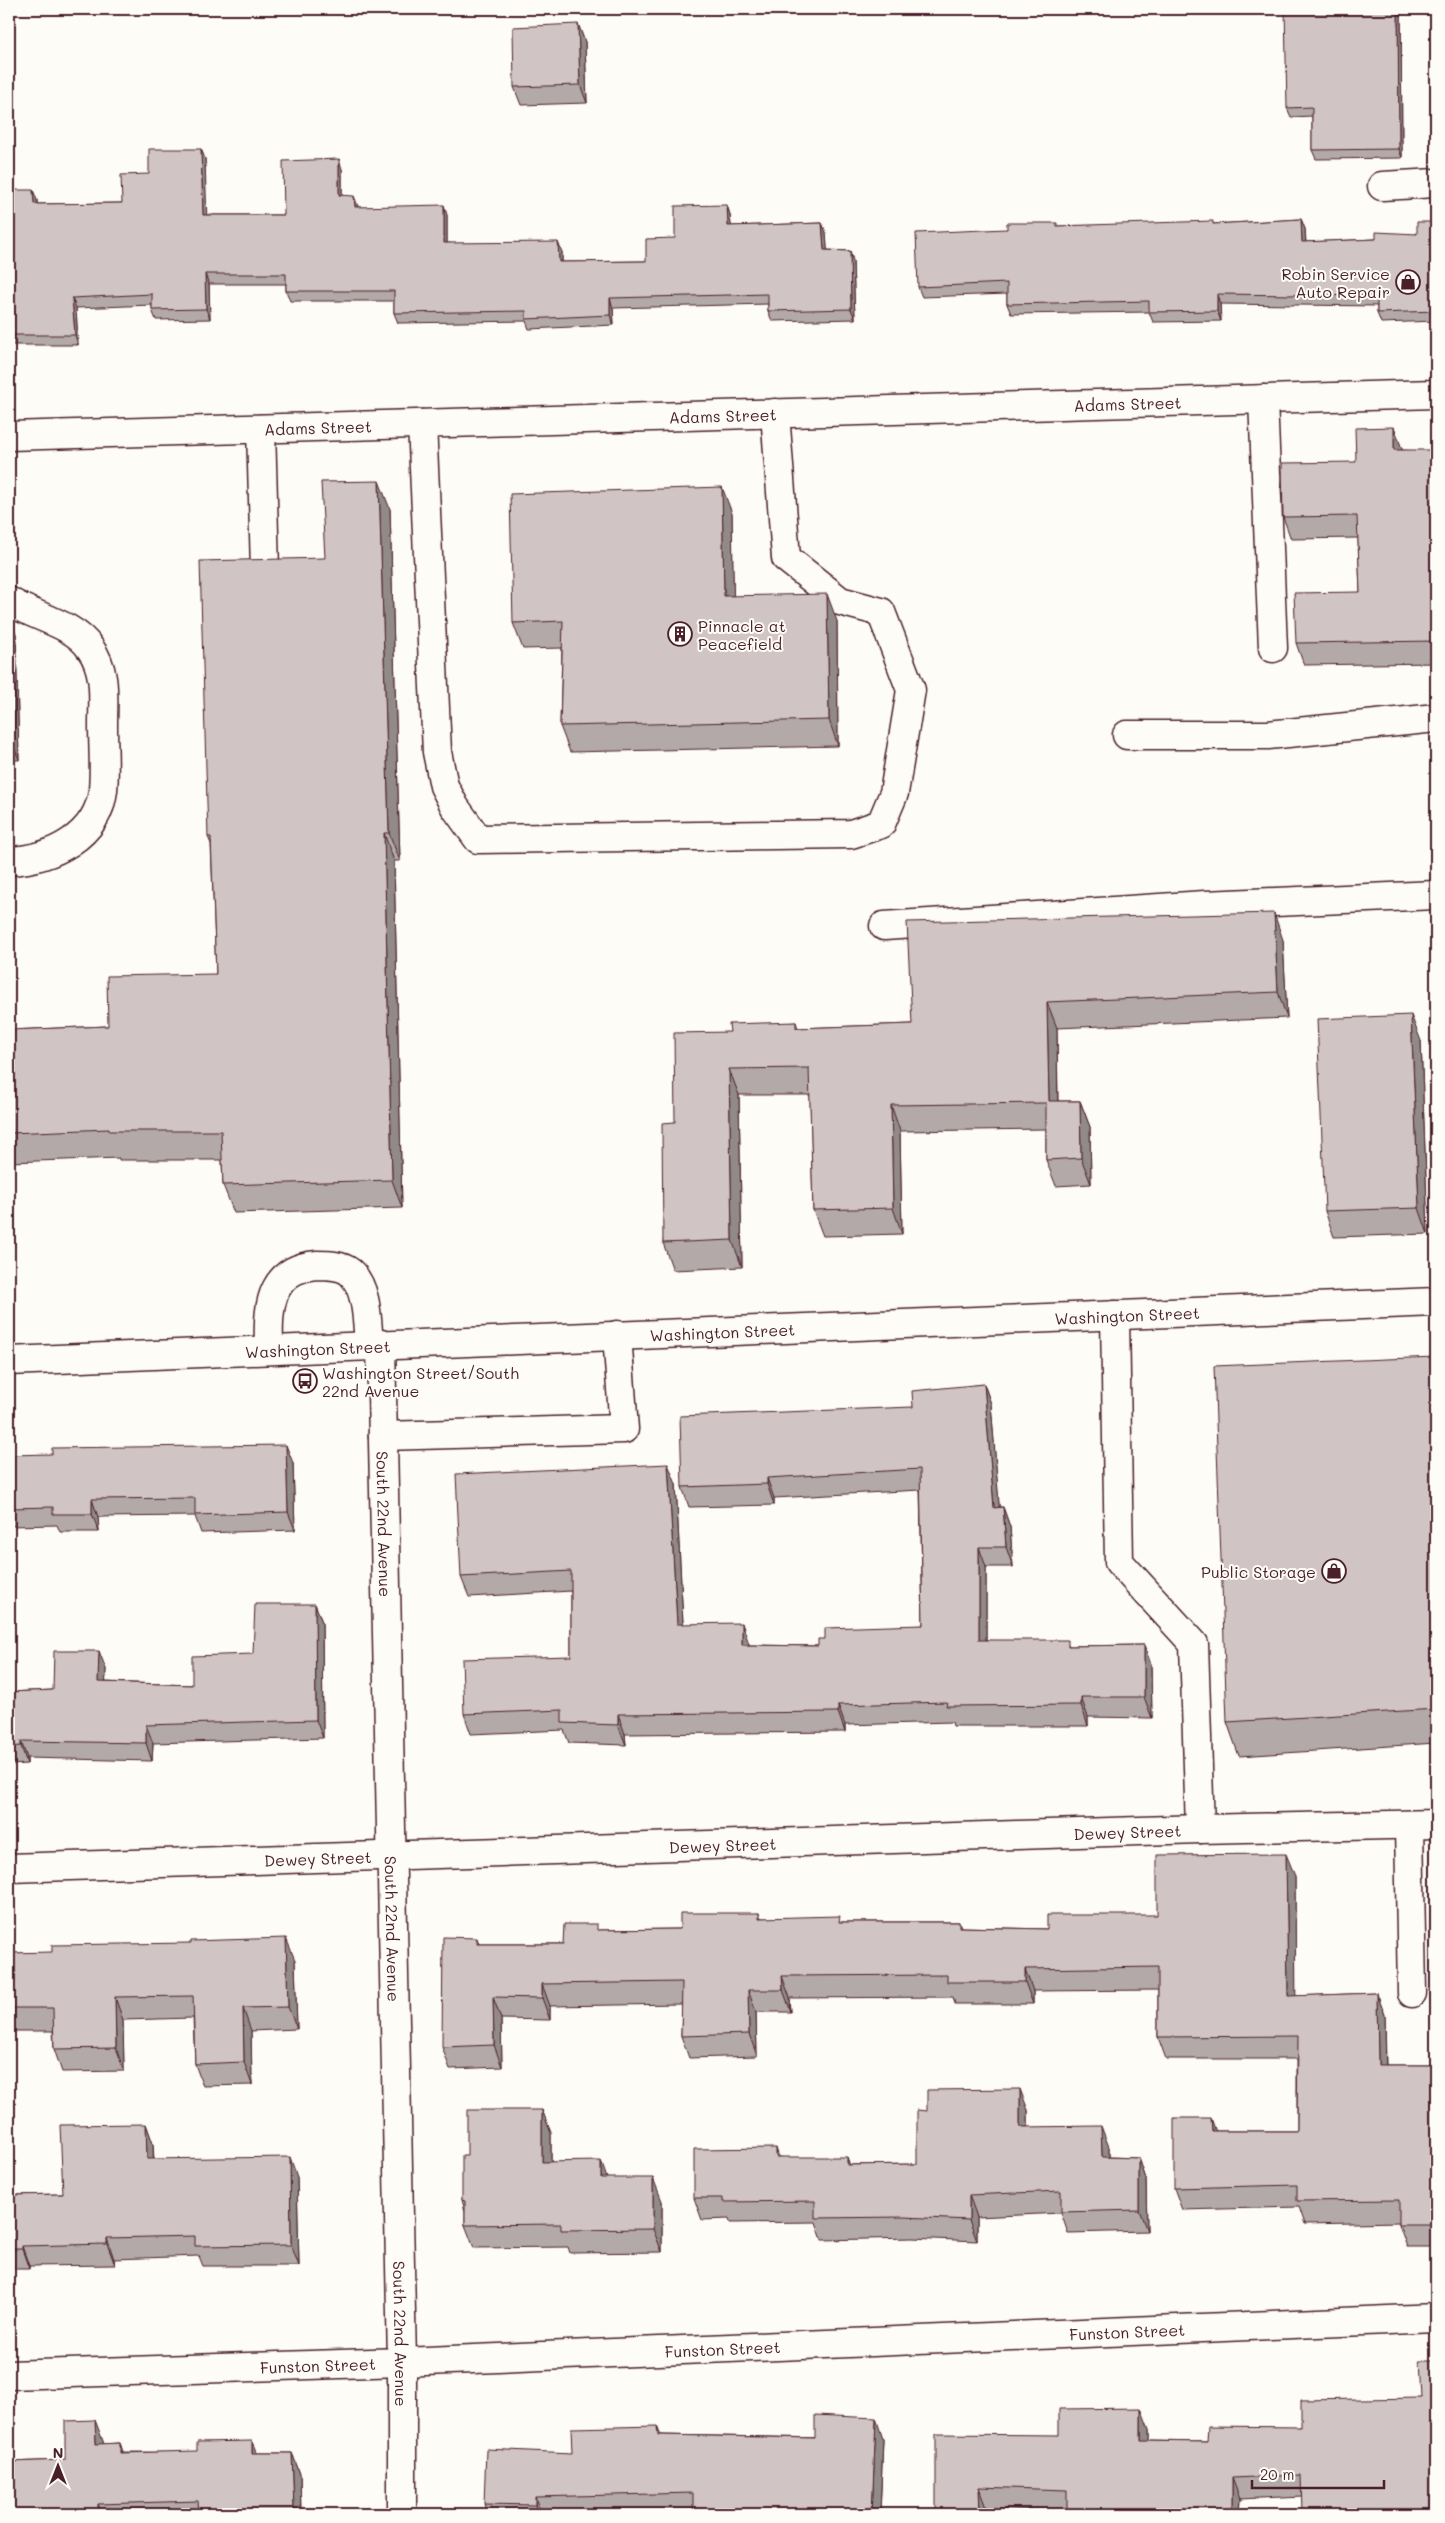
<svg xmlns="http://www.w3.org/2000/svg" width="1445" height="2523" font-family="Mali,sans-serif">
  <rect width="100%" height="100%" fill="#fdfcf7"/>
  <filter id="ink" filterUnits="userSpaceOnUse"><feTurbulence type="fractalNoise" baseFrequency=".02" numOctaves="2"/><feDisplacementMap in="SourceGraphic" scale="10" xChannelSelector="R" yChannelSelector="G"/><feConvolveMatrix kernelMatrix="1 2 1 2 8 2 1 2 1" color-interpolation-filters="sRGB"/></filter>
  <g filter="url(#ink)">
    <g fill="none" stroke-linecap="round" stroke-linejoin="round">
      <g stroke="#4a1f2b" stroke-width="31">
        <g id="minor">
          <polyline points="1382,186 1436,183"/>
          <polyline points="1263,399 1273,648"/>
          <polyline points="422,424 437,752 444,786 455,807 478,839 851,834 881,824 894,793 911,690 881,612 840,601 786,558 775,413"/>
          <polyline points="261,429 265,569"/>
          <path id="s1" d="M9,436L1436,394"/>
          <path d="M9,601C34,617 73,623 90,648C107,671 103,699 103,725C103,746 105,769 103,790C98,837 51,859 9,861"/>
          <polyline points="1127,735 1268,735 1436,718"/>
          <polyline points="884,926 1205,905 1436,895"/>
          <polyline points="1115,1315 1119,1562 1194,1644 1200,1829"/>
          <path id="s2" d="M381,1344L402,2362V2514"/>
          <path d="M269,1349C268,1311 267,1269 317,1265C327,1265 341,1265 350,1272C368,1288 367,1323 369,1345"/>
          <path id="s3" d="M9,1361L1436,1302"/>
          <polyline points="383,1436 624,1429 617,1335"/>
          <polyline points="1409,1825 1412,1993"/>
          <path id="s4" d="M9,1868L1200,1829L1436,1824"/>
          <path id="s5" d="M9,2375L402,2362L1436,2318"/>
        </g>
      </g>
      <use href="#minor" stroke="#fdfcf7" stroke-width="28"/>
    </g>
    <g fill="#b3a9a9" stroke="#4a1f2b">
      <polygon points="1401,9 1402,158 1316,159 1312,150 1312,116 1291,117 1287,108"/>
      <polygon points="578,24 585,42 587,103 521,105 514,87"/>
      <polygon points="201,149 205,159 206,215 284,215 342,169 342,196 358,206 358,207 447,215 447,243 562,252 562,262 646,261 675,238 727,205 730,215 731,226 822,223 826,233 827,250 850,251 853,261 855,319 772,321 768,311 768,304 613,308 614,325 529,329 526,321 398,323 394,313 394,301 290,301 286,291 286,284 209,284 210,319 156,320 152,310 152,305 76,308 78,345 9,345 9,190 37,200 37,204 122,203 149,174"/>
      <polygon points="1301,219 1305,229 1306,242 1376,239 1417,234 1436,222 1436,321 1381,323 1377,313 1377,306 1220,304 1221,321 1153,322 1149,312 1011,314 1007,304 1007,294 922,297 918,287 1007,229 1059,226 1214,224"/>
      <polygon points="1394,427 1402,450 1436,452 1436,663 1304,665 1296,643 1360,592 1358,538 1291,539 1283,517 1356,462"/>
      <polygon points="390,509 400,861 394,861 402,1208 234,1213 223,1185 222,1160 119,1160 119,1158 9,1162 9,1030 108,1026 216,974 211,844 208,837 325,558"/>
      <polygon points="732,513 733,596 837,621 838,746 570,752 560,726 562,648 523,649 513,623"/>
      <polygon points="9,615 16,634 19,760 9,760"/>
      <polygon points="1283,940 1287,1018 1057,1028 1058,1101 1080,1101 1090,1127 1091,1184 1056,1186 1046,1160 1046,1129 900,1131 902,1234 823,1236 813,1210 810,1095 739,1095 742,1267 673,1270 663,1243 675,1122 730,1032 796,1022 798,1028 912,1024"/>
      <polygon points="1421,1041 1428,1234 1334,1237 1325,1211"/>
      <polygon points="1436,1357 1436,1743 1239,1756 1227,1722"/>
      <polygon points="984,1384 991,1404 999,1507 1003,1507 1010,1527 1013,1567 986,1567 986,1640 1070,1646 1144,1645 1151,1665 1152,1718 1088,1717 1088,1726 953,1726 952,1722 845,1725 845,1732 625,1734 626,1745 569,1743 564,1730 471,1734 464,1714 571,1656 571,1591 469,1597 461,1577 676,1484 683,1624 749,1644 749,1645 818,1646 825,1639 923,1625 920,1490 774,1498 774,1505 689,1507 682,1487 913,1407"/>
      <polygon points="9,1455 293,1463 295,1530 201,1533 195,1516 98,1517 99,1532 60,1532 57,1525 9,1526"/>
      <polygon points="315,1604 322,1622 323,1738 153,1743 152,1761 27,1758 27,1764 9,1765 9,1692 53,1690 106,1669 105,1682 192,1685 253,1654"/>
      <polygon points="1295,1876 1295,1996 1377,1993 1385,2015 1386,2065 1436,2065 1436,2247 1407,2247 1399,2225 1399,2222 1305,2224 1299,2207 1182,2210 1174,2188 1216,2131 1297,2131 1297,2059 1166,2059 1158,2037 1158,1990 1033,1991 1033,2004 955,2004 953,1997 790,1998 791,2012 756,2012 757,2056 689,2058 681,2036 682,2004 550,2006 550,2020 501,2019 502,2067 450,2069 442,2047 477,1938 479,1944 563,1944 599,1930 680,1929 759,1913 761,1918 842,1922 959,1922 961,1927 1047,1929 1157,1915"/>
      <polygon points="9,1953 295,1960 297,2029 251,2031 252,2085 203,2086 195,2064 193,2018 123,2020 124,2071 62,2072 54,2049 53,2031 9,2031"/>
      <polygon points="542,2110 551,2133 551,2162 607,2178 662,2201 662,2252 570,2253 568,2247 474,2248 465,2225 465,2211 462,2200 467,2155"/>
      <polygon points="1028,2110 1028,2127 1109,2147 1109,2157 1139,2158 1146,2179 1147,2231 1068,2233 1061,2213 977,2217 977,2241 912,2238 822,2240 816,2222 730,2223 729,2219 702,2220 694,2198 779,2157 850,2165 917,2164 927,2111"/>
      <polygon points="146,2124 153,2144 154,2159 297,2177 299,2266 203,2266 199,2256 114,2259 115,2265 29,2266 29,2269 9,2269 9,2195 63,2194"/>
      <polygon points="1421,2398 1436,2514 1302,2496 1240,2499 1239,2514 1067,2514 1067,2511 986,2508 987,2514 936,2514 1059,2435 1149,2429 1149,2441 1207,2442 1301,2427"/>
      <polygon points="661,2435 883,2439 880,2514 487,2514 484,2504 572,2453"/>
      <polygon points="103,2441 103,2444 120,2443 123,2452 256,2453 292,2453 300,2474 301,2514 9,2514 9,2462 65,2460"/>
    </g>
    <g fill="#928a89" stroke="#4a1f2b">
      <polygon points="1398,9 1401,9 1402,158 1399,149"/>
      <polygon points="578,24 585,42 587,103 580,85"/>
      <polygon points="201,149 205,159 207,225 203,215"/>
      <polygon points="339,159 342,169 342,206 339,195"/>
      <polygon points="33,190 37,200 37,214 34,204"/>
      <polygon points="354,196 358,206 358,218 355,207"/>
      <polygon points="444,205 447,215 447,253 444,243"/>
      <polygon points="727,205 730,215 732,236 728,226"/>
      <polygon points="1301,219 1305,229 1306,252 1302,242"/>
      <polygon points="822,223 826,233 828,260 824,250"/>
      <polygon points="558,242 562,252 562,272 559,262"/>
      <polygon points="850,251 853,261 855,319 851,309"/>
      <polygon points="205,274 209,284 210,319 206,309"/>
      <polygon points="1217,294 1220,304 1221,321 1217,311"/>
      <polygon points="72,298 76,308 78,345 75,335"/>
      <polygon points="610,298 613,308 614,325 610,315"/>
      <polygon points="1394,427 1402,449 1402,473 1394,450"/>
      <polygon points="379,481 390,509 400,861 389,833"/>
      <polygon points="722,487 732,513 734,622 724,596"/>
      <polygon points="827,594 837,621 838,746 829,720"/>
      <polygon points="9,615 16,634 19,760 9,734"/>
      <polygon points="384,833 394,861 402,1208 392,1180"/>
      <polygon points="1274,913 1283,940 1287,1018 1278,992"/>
      <polygon points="1047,1002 1057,1028 1058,1127 1049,1101"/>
      <polygon points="1411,1015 1421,1041 1428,1234 1419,1208"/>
      <polygon points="729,1069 739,1095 742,1267 732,1240"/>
      <polygon points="1080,1101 1090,1127 1091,1184 1081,1158"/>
      <polygon points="891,1105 900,1131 902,1234 893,1208"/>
      <polygon points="9,1200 11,1265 9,1259"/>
      <polygon points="984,1384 991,1404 1001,1528 994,1508"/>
      <polygon points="286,1445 293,1463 295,1530 288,1512"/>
      <polygon points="668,1464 676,1484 684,1644 677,1624"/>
      <polygon points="767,1478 774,1498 774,1505 767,1484"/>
      <polygon points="92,1499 98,1517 99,1532 92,1514"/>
      <polygon points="1003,1507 1010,1527 1013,1567 1006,1547"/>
      <polygon points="979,1547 986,1567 986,1660 979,1640"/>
      <polygon points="315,1604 322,1622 323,1738 316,1720"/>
      <polygon points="742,1623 749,1644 749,1665 742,1645"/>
      <polygon points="1144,1645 1151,1665 1152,1718 1144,1697"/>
      <polygon points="99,1651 106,1669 105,1700 98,1682"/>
      <polygon points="1081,1697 1088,1717 1088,1726 1081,1705"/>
      <polygon points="838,1705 845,1725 845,1732 838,1712"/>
      <polygon points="618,1714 625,1734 626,1745 618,1725"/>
      <polygon points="146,1725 153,1743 152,1761 146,1743"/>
      <polygon points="21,1741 27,1758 27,1764 21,1746"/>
      <polygon points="1286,1854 1295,1876 1296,2019 1288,1996"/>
      <polygon points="286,1938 295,1960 297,2029 288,2007"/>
      <polygon points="1025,1969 1033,1991 1033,2004 1025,1982"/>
      <polygon points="782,1976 790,1998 791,2012 783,1990"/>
      <polygon points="542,1984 550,2006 550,2020 542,1998"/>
      <polygon points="748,1990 756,2012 757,2056 749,2034"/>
      <polygon points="1377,1993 1385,2015 1386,2087 1378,2065"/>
      <polygon points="115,1997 123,2020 124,2071 116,2048"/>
      <polygon points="493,1997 501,2019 502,2067 494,2045"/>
      <polygon points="243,2008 251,2031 252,2085 244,2062"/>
      <polygon points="1020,2089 1028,2110 1028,2149 1020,2127"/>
      <polygon points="542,2110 551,2133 551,2185 542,2162"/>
      <polygon points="1211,2118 1219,2140 1212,2131"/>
      <polygon points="146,2124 153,2144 154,2179 147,2159"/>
      <polygon points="1101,2126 1109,2147 1109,2179 1102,2157"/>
      <polygon points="776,2148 783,2170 776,2157"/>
      <polygon points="290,2157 297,2177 299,2266 291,2245"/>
      <polygon points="847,2157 855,2179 847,2165"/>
      <polygon points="1139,2158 1146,2179 1147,2231 1139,2210"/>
      <polygon points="601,2161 609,2184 601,2178"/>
      <polygon points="653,2178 662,2201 662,2252 653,2229"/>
      <polygon points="969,2195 977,2217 977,2241 969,2220"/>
      <polygon points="107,2238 114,2259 115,2265 107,2244"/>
      <polygon points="22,2246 29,2266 29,2269 22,2249"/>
      <polygon points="1141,2408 1149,2429 1149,2462 1141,2441"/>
      <polygon points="876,2418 883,2439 880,2514 872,2514"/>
      <polygon points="95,2420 103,2441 103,2465 96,2444"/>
      <polygon points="657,2426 665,2446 658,2435"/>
      <polygon points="252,2441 260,2462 252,2453"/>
      <polygon points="120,2443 127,2464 120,2453"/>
      <polygon points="292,2453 300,2474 301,2514 295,2514 294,2510"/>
      <polygon points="1232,2478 1240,2499 1239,2514 1232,2514"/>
      <polygon points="979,2487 986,2508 987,2514 980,2514"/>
      <polygon points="535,2497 542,2514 538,2514 535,2505"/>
      <polygon points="98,2504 102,2514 98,2514"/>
    </g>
    <g fill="#d0c5c4" stroke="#4a1f2b">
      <polygon points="1285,9 1398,9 1399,149 1312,150 1312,107 1287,108"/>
      <polygon points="578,24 580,85 514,87 513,27"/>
      <polygon points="149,149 201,149 203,215 284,215 283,161 339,159 339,195 354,196 355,207 444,205 444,243 558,242 559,262 646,261 646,239 675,238 675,206 727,205 728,226 822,223 824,250 850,251 851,309 768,311 768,294 610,298 610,315 526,319 526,311 394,313 394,291 286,291 286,274 205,274 206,309 152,310 152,294 72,298 75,335 9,335 9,190 33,190 34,204 122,203 121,175 149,174"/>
      <polygon points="1301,219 1302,242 1376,239 1376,232 1417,234 1417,222 1436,222 1436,311 1377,313 1377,296 1217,294 1217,311 1149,312 1149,301 1007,304 1007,283 918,287 916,233 1007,229 1007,223 1057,223 1057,226 1213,221 1213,224"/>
      <polygon points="1394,427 1394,450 1435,450 1436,492 1436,641 1296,643 1294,593 1360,592 1357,516 1283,517 1282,463 1356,462 1355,428"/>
      <polygon points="379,481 389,833 384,833 392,1180 223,1185 221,1131 109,1131 109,1129 9,1133 9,1030 108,1026 107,976 216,974 211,837 208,837 200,561 325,558 321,482"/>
      <polygon points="722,487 724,596 827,594 829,720 560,726 563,621 513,623 510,494"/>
      <polygon points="1274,913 1278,992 1047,1002 1049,1101 1080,1101 1081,1158 1046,1160 1046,1103 891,1105 893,1208 813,1210 809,1068 729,1069 732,1240 663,1243 662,1123 675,1122 674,1033 730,1032 729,1024 796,1022 796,1028 912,1024 907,922"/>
      <polygon points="1411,1015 1419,1208 1325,1211 1317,1019"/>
      <polygon points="1436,1357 1436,1709 1227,1722 1214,1366"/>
      <polygon points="984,1384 994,1508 1003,1507 1006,1547 979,1547 979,1640 1068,1640 1068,1646 1144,1645 1144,1697 1081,1697 1081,1705 946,1706 947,1702 838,1705 838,1712 618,1714 618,1725 562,1723 562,1710 464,1714 462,1659 571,1656 571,1571 461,1577 456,1474 668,1464 677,1624 742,1623 742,1645 818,1646 818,1639 825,1639 825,1628 923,1625 920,1469 767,1478 767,1484 682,1487 680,1416 913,1407 912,1391"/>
      <polygon points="286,1445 288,1512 195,1515 195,1498 92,1499 92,1514 53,1514 53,1507 9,1508 9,1455 52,1454 52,1448"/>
      <polygon points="255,1604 315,1604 316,1720 146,1725 146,1743 21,1741 21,1746 9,1747 9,1692 53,1690 54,1651 99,1651 98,1682 192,1685 192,1656 253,1654"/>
      <polygon points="1286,1854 1288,1996 1377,1993 1378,2065 1436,2065 1436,2225 1399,2225 1399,2200 1297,2201 1297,2185 1174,2188 1174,2118 1211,2118 1212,2131 1297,2131 1298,2036 1158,2037 1158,1967 1025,1969 1025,1982 947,1982 947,1975 782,1976 783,1990 748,1990 749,2034 681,2036 682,1982 542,1984 542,1998 493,1997 494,2045 442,2047 443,1937 477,1938 477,1944 563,1944 564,1924 597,1924 597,1930 680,1929 680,1913 759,1913 759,1918 840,1916 839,1922 959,1922 959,1927 1047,1929 1047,1915 1157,1915 1157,1855"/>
      <polygon points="286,1938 288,2007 243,2008 244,2062 195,2064 193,1996 115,1997 116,2048 54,2049 53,2008 9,2008 9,1953 52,1952 52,1945 191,1943 191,1941"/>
      <polygon points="1020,2089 1020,2127 1101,2126 1102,2157 1139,2158 1139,2210 1061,2212 1061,2191 969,2195 969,2220 904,2217 815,2218 815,2201 723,2202 723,2198 694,2198 694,2149 776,2148 776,2157 847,2157 847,2165 917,2164 917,2110 927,2111 927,2090"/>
      <polygon points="467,2110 542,2110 542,2162 601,2161 601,2178 653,2178 653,2229 561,2230 561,2224 465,2225 465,2201 462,2200 462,2155 467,2155"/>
      <polygon points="146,2124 147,2159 290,2157 291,2245 195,2246 195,2236 107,2238 107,2244 22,2246 22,2249 9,2249 9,2195 63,2194 60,2125"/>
      <polygon points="1419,2360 1436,2360 1436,2514 1302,2514 1301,2475 1232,2478 1232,2514 1067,2514 1067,2490 979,2487 980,2514 936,2514 936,2434 1059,2435 1059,2409 1141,2408 1141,2441 1207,2442 1208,2426 1301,2427 1301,2400 1421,2398"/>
      <polygon points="815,2415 876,2418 872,2514 693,2514 693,2493 535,2497 535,2505 484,2504 486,2449 572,2453 571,2428 657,2426 658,2435 815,2438"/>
      <polygon points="95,2420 96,2444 120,2443 120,2453 197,2451 197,2442 252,2441 252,2453 292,2453 294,2510 298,2510 298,2514 199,2514 198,2501 98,2504 98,2514 65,2514 65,2512 9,2514 9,2462 65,2460 65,2421"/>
    </g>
  </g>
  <defs>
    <g id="shop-ring" transform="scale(1.25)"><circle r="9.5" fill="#fdfcf7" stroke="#4a1f2b" stroke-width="1.5"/><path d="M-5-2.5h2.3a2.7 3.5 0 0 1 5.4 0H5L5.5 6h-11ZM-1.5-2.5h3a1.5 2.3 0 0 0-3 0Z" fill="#4a1f2b"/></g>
    <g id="building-ring" transform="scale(1.25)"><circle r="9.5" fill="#fdfcf7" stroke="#4a1f2b" stroke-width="1.5"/><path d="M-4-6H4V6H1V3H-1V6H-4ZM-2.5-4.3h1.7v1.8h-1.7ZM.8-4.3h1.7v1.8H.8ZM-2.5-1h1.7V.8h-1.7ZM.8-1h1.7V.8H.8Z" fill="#4a1f2b"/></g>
    <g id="bus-ring" transform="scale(1.25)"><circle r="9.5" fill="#fdfcf7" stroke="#4a1f2b" stroke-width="1.5"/><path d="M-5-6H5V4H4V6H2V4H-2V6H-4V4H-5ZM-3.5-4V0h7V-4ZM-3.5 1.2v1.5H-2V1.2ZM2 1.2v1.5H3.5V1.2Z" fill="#4a1f2b"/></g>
  </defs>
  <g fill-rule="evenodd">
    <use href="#shop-ring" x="1408" y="282"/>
    <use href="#building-ring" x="680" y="634"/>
    <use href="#bus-ring" x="305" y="1381"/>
    <use href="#shop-ring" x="1334" y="1571"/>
  </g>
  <g text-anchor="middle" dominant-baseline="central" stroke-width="4" stroke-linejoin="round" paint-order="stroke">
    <g font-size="16" fill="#4a1f2b" stroke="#fdfcf7" text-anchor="end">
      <text x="1390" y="273">Robin Service<tspan x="1390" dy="18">Auto Repair</tspan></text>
      <text x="698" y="625" text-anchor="start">Pinnacle at<tspan x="698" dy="18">Peacefield</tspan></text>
      <text x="322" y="1372" text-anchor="start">Washington Street/South<tspan x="322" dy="18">22nd Avenue</tspan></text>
      <text x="1316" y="1571">Public Storage</text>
    </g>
    <g font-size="16" fill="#4a1f2b" stroke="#fdfcf7">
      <text stroke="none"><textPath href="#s1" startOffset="1119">Adams Street</textPath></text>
      <text stroke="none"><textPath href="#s1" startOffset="714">Adams Street</textPath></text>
      <text stroke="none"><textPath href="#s1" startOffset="309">Adams Street</textPath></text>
      <text stroke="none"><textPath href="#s3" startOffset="1119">Washington Street</textPath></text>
      <text stroke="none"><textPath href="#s3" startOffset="714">Washington Street</textPath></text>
      <text stroke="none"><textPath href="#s3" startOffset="309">Washington Street</textPath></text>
      <text stroke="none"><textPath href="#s2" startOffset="180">South 22nd Avenue</textPath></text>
      <text stroke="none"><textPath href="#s4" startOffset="1119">Dewey Street</textPath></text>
      <text stroke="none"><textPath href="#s4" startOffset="714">Dewey Street</textPath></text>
      <text stroke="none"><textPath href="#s4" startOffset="309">Dewey Street</textPath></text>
      <text stroke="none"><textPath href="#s2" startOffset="585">South 22nd Avenue</textPath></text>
      <text stroke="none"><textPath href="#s5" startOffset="1119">Funston Street</textPath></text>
      <text stroke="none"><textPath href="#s2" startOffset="990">South 22nd Avenue</textPath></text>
      <text stroke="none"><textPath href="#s5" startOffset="714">Funston Street</textPath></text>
      <text stroke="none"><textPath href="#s5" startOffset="309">Funston Street</textPath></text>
    </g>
  </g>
  <rect width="1445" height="2523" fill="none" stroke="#fdfcf7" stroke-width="30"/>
  <rect x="15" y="15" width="1415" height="2493" fill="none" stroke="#4a1f2b" stroke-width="2" filter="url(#ink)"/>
  <g transform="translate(58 2466)" stroke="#fdfcf7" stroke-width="4" paint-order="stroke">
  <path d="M0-4L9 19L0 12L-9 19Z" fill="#4a1f2b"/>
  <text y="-8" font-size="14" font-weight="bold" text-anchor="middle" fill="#4a1f2b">N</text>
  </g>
  <path d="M1252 2480v8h132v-8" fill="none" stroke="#4a1f2b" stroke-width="2.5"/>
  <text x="1260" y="2480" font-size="15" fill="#4a1f2b" stroke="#fdfcf7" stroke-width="4" paint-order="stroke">20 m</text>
</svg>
